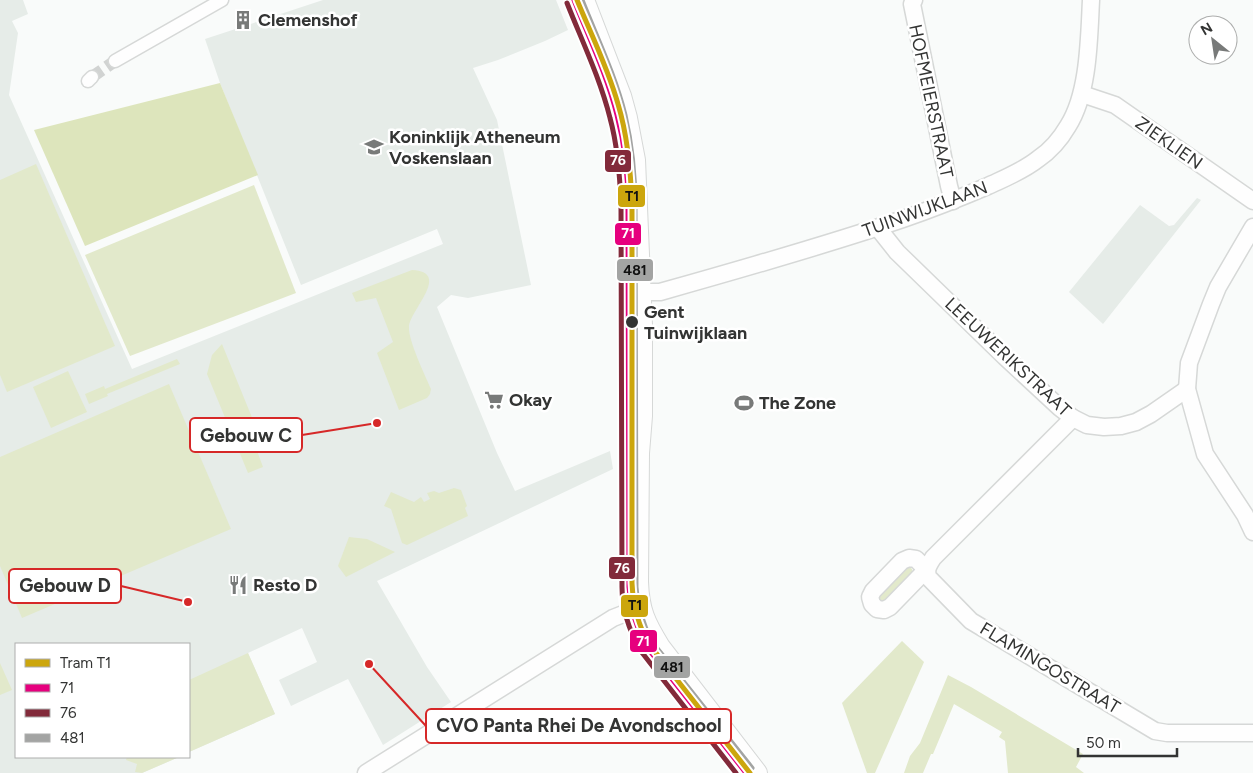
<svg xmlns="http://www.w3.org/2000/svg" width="1253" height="773" font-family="Figtree,sans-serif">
  <rect width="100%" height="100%" fill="#f9fbfa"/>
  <g fill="#e6ece8">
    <polygon points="0,0 23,0 28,14 12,21 18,33 9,95 132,369 443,244 437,229 301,285 220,83 205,39 323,0 556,0 568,30 545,41 498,60 473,68 497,120 531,285 468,298 451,295 437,307 497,453 515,491 610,451 613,469 377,581 427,667 451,702 383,745 348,679 291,706 279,680 317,662 302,628 248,653 275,714 189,752 189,644 16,644 16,757 179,757 142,773 0,773"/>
    <polygon points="1197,198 1201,200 1103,324 1069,292 1140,205 1169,226 1174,225"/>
  </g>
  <g fill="#e2e9cb">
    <polygon points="36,164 115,346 7,392 0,375 0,180"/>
    <polygon points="254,185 296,293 130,356 85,255"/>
    <path d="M412,270C452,272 410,310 409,327C408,340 425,375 431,389L430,394L427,398L399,410L377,353L393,342L376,298L356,302L352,293Z"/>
    <polygon points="222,344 260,437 253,440 263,467 248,473 207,374 212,355"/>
    <polygon points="177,359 180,364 107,394 108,396 89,404 85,394 104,386 105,389"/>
    <polygon points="68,371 87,412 51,428 33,387"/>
    <polygon points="169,384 231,529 22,618 0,566 0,457"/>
    <polygon points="454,488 461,490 467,506 465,508 468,516 407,545 402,543 391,509 384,506 391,492 414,502 421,497 424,502 430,499 427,493 434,491 439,493"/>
    <polygon points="349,537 367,539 395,552 346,577 338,566"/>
    <polygon points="909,566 912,569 913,573 884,602 880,602 878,595 905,567"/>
    <polygon points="902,641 924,662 875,773 867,773 842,703"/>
    <polygon points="248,653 275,714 189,752 189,680"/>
    <polygon points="0,663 12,690 0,695"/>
    <polygon points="948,675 971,687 1083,754 1076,767 1084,773 1008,773 1005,741 999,737 1002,732 954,704 933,754 931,754 923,773 904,773 910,756 920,743"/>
    <polygon points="127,757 179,757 142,773 135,772 137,764 126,760"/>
  </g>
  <polygon fill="#dde5bc" points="220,83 258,175 85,246 34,130"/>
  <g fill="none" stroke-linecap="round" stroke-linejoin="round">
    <polyline stroke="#d1d3d2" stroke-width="12" stroke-dasharray="12 6" stroke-linecap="butt" points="92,77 115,61"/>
    <g stroke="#d6d8d7" stroke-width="15">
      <g id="pedestrian">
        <polyline points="115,61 222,0"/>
        <polyline points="88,81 92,77"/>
      </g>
    </g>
    <g stroke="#d6d8d7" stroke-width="19">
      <g id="minor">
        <polyline points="914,0 912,4 949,186 953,201"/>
        <polyline points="1082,94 1115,105 1253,201"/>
        <polyline points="1253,227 1218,287 1211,304 1189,363 1187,389 1205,454 1245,515 1253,532"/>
        <polyline points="878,228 897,252 1005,357 1060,408 1073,418 1087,425 1104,427 1121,426 1136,422 1151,414 1187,389"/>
        <path d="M640,292H660C742,269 823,246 903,219C932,209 960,198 988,186C1005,178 1023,171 1038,159C1050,151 1061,138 1068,126C1089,93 1089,38 1091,0"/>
        <path d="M1073,418L933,558C928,566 926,569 928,577L971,621L1155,731L1167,733H1253"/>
        <polyline points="926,570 890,607 884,610 877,609 872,604 870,597 873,591 902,561 909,558 916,559 921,564 928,566"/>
        <polyline points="366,773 613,618 641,607"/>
      </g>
    </g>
    <g stroke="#d6d8d7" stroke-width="22">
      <path id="tertiary" d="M584,0L621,96L627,118L635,160L642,325V416L639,453L638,582C639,610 645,623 660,647L757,773"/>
    </g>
    <use href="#pedestrian" stroke="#fefefe" stroke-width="12"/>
    <use href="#minor" stroke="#fefefe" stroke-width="16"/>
    <use href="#tertiary" stroke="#fefefe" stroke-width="20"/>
    <g stroke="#fff" stroke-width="9">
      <path id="bus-1" d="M574,0C589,38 607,75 617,115C625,145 628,175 628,206L629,587C630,608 636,627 646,646L746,773"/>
    </g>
    <g stroke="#fff" stroke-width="9">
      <path id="bus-2" d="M567,3C582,41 600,78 610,118C618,147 620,176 621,206L622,587C622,610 629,630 640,650L736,773"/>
    </g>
    <g stroke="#fff" stroke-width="9">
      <path id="bus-3" d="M582,0C597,38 615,75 625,115C632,145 635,175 635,206L636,587C637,607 643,624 652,642L752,768"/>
    </g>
    <use href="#bus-1" stroke="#e6007e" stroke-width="5"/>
    <use href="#bus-2" stroke="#822a3a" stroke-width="5"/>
    <use href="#bus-3" stroke="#a3a4a3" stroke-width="5"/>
    <g stroke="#fff" stroke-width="9">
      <path id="tram-1" d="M577,0C591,34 608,68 618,104C628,137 631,173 632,207V583C633,605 638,625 649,644L750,773"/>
    </g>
    <use href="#tram-1" stroke="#cca60d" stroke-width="5"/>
  </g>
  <defs>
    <g id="building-bare" transform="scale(1.5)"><path d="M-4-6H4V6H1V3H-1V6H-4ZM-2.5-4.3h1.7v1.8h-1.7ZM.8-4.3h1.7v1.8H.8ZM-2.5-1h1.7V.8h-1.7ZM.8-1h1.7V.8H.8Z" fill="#787a79" stroke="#fff" stroke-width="2.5" paint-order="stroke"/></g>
    <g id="school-bare" transform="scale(1.5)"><path d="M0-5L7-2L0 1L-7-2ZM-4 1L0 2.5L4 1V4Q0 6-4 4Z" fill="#787a79" stroke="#fff" stroke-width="2.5" paint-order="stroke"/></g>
    <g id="supermarket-bare" transform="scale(1.5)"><path d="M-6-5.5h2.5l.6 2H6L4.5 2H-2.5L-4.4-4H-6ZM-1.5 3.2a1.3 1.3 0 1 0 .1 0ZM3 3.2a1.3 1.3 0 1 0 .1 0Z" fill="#787a79" stroke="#fff" stroke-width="2.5" paint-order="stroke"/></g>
    <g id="stadium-bare" transform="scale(1.5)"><path d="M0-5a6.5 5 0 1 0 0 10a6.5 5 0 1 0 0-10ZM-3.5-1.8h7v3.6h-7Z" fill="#787a79" stroke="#fff" stroke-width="2.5" paint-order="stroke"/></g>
    <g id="restaurant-bare" transform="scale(1.5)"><path d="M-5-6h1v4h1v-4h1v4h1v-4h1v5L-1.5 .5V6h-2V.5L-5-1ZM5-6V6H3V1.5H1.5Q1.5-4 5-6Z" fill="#787a79" stroke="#fff" stroke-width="2.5" paint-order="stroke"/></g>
  </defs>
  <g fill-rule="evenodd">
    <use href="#building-bare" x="243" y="20"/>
    <use href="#school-bare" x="374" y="147"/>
    <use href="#supermarket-bare" x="494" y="400"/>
    <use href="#stadium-bare" x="744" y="403"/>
    <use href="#restaurant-bare" x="238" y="585"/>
  </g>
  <circle fill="#333433" stroke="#fff" stroke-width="2" cx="632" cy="322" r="7"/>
  <g text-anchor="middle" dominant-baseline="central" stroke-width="5" stroke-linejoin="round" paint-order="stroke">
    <g font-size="18" font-weight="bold" fill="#333433" stroke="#fff" text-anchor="start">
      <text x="258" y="20">Clemenshof</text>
      <text x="389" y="137">Koninklijk Atheneum<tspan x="389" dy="21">Voskenslaan</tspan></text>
      <text x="509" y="400">Okay</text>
      <text x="759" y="403">The Zone</text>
      <text x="253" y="585">Resto D</text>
    </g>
    <g font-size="18" fill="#333433" stroke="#fff">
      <text transform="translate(931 101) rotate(78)">HOFMEIERSTRAAT</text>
      <text transform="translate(1169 143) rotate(35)">ZIEKLIEN</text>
      <text transform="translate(925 209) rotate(-20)">TUINWIJKLAAN</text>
      <text transform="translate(1008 357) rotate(43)">LEEUWERIKSTRAAT</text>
      <text transform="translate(1050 668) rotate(31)">FLAMINGOSTRAAT</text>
    </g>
    <g font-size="18" font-weight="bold" fill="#333433" stroke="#fff" text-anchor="start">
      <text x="644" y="312">Gent<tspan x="644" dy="21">Tuinwijklaan</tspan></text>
    </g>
  </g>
  <path fill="none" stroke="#d62828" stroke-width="2" d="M377 423L302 435M188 602L121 586M369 664L426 726"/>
  <g fill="#d62828" stroke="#fff" stroke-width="2">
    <circle cx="377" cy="423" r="5"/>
    <circle cx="188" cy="602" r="5"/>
    <circle cx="369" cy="664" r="5"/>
  </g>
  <g fill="#fff" stroke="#d62828" stroke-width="2">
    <rect x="190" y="418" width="112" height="34" rx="5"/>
    <rect x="9" y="569" width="112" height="34" rx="5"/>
    <rect x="426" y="709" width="305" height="34" rx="5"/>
  </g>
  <g font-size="19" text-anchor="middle" font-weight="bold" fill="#333433">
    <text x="246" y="442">Gebouw C</text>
    <text x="65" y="592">Gebouw D</text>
    <text x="579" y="732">CVO Panta Rhei De Avondschool</text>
  </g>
  <g stroke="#fff" stroke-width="2">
    <rect x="604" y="149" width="28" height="24" rx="5" fill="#822a3a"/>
    <rect x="617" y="184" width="29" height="24" rx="5" fill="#cca60d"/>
    <rect x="614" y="222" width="28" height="24" rx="5" fill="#e6007e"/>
    <rect x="616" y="258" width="38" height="24" rx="5" fill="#a3a4a3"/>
    <rect x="608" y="556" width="28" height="24" rx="5" fill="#822a3a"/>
    <rect x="620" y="594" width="29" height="24" rx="5" fill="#cca60d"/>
    <rect x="629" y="629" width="29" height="24" rx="5" fill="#e6007e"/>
    <rect x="653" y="655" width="38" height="24" rx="5" fill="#a3a4a3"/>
  </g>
  <g font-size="14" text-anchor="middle" font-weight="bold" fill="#fff">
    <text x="618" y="165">76</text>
    <text x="628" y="238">71</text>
    <text x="622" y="573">76</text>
    <text x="643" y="646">71</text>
  </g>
  <g font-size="14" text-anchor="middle" font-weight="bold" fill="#111">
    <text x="632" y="201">T1</text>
    <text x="635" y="275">481</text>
    <text x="635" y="610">T1</text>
    <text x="672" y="672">481</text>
  </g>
  <rect x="15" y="643" width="175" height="115" fill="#ffffff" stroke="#adaead"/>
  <rect x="25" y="659" width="25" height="8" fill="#cca60d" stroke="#adaead"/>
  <text x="60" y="668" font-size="15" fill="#333433">Tram T1</text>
  <rect x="25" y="684" width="25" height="8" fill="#e6007e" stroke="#adaead"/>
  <text x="60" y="693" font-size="15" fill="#333433">71</text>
  <rect x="25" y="709" width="25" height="8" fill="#822a3a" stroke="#adaead"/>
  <text x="60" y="718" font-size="15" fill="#333433">76</text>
  <rect x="25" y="734" width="25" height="8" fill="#a3a4a3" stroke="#adaead"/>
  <text x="60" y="743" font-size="15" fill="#333433">481</text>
  <g transform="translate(1213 40) rotate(330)"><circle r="24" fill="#ffffff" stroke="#adaead"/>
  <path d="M0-4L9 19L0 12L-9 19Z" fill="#787a79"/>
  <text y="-8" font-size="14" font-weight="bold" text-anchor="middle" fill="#333433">N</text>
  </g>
  <path d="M1078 748v8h99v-8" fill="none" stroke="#333433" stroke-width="2.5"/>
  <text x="1086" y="748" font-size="15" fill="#333433" stroke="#ffffff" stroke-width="4" paint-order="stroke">50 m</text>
</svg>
